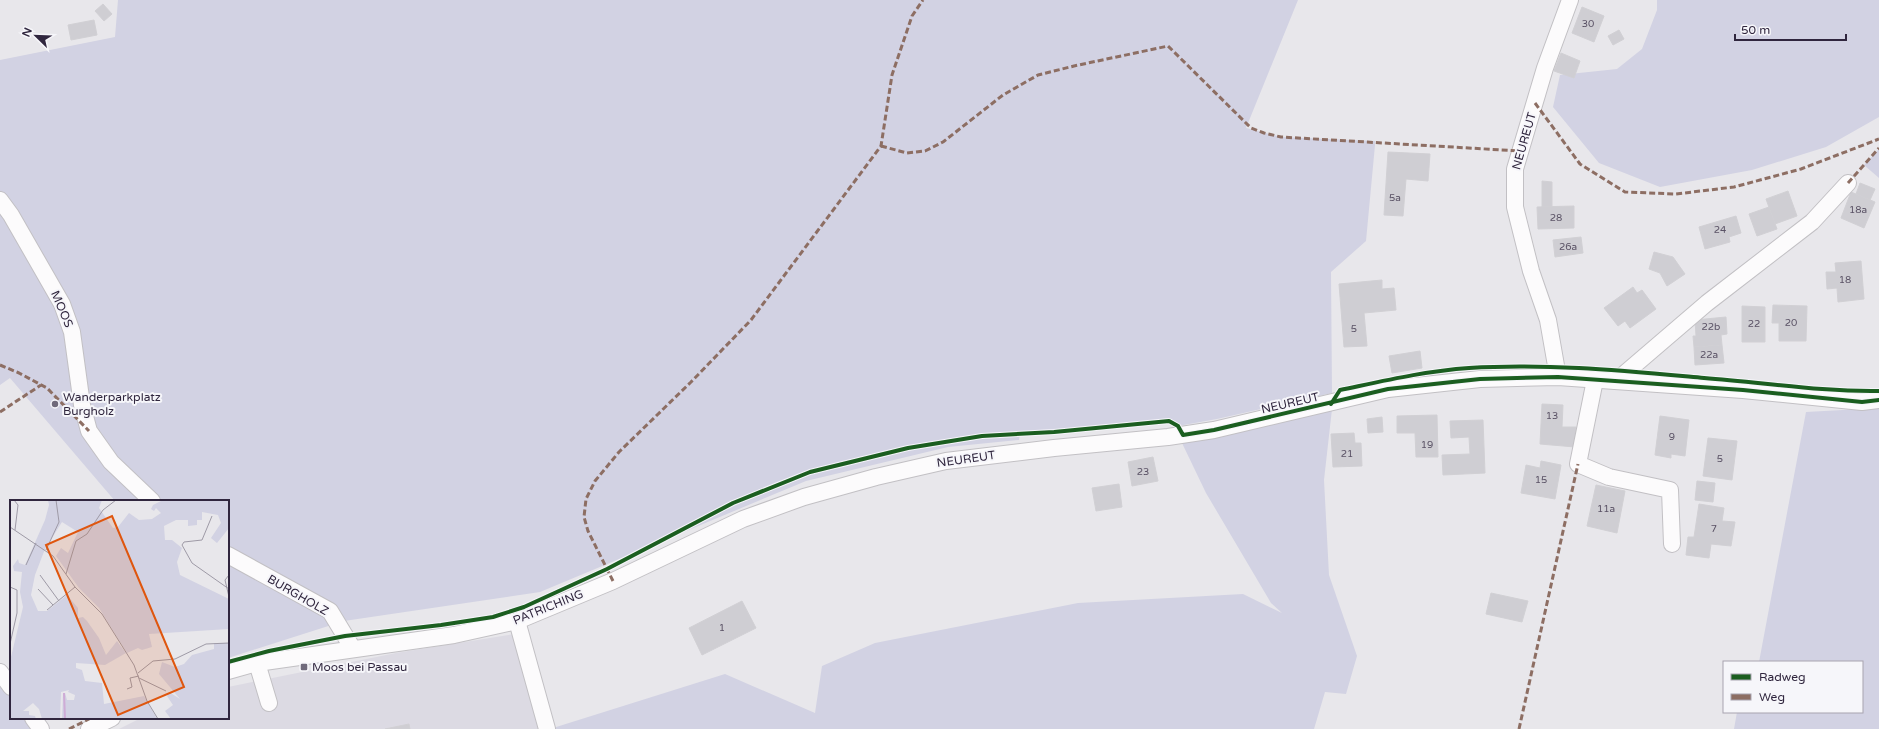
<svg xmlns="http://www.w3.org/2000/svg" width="1879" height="729" font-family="'Varela Round',sans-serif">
  <rect width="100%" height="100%" fill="#e8e7eb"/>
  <polygon fill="#dcdae3" points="521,633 554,729 119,729 141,718 228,718 228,687 396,653"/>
  <g fill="#d2d2e3">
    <polygon points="118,0 1298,0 1246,128 1281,137 1375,141 1375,145 1366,241 1331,272 1332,393 1217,419 1178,426 1169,421 1054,432 1020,433 1019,440 948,447 806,481 540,592 344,621 228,658 228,501 115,501 10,378 0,385 0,60 115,37"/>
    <polygon points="1657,0 1879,0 1879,117 1826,147 1752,170 1660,187 1599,163 1553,107 1560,75 1617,69 1642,49 1657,10"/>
    <polygon points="1879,149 1879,178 1864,165"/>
    <polygon points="1879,408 1879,729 1734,729 1737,712 1862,712 1862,662 1759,662 1806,412"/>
    <polygon points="1332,409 1324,480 1329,575 1357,656 1346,694 1325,692 1314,729 554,729 553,728 725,674 815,713 822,666 875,643 1078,603 1243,594 1282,613 1271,603 1206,493 1182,443"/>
    <polygon points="0,673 11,692 11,718 26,718 33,729 0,729"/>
  </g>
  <g fill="#cfced3" stroke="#d1d0d4">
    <polygon points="103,4 112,14 104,21 95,11"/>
    <polygon points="1582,7 1604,16 1594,42 1572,33"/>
    <polygon points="94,20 97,35 71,40 68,25"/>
    <polygon points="1619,30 1624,39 1613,45 1608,36"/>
    <polygon points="1561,53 1580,61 1574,78 1554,71"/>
    <polygon points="1388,152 1430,154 1428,181 1406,179 1403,216 1384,215"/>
    <polygon points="1542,181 1552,182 1552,207 1542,207"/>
    <polygon points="1860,183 1875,189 1870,200 1856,194"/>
    <polygon points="1788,191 1797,216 1775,224 1766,199"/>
    <polygon points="1851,192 1875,202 1864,228 1841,218"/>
    <polygon points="1574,206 1574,228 1538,229 1537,207"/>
    <polygon points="1769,207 1777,229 1757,236 1749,214"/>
    <polygon points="1736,216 1741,233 1729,237 1730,242 1705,249 1699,227"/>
    <polygon points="1581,237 1583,253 1555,257 1553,240"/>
    <polygon points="1654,252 1673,257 1685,274 1667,286 1660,273 1649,269"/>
    <polygon points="1861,261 1864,299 1838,302 1837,288 1827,289 1826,272 1836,272 1835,263"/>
    <polygon points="1382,280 1382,289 1394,288 1396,310 1364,313 1367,346 1344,347 1339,284"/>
    <polygon points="1633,287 1637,293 1642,290 1656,309 1630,328 1625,321 1618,326 1604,308"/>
    <polygon points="1773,305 1807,306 1806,341 1779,341 1779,323 1772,323"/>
    <polygon points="1742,306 1765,307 1765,342 1742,342"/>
    <polygon points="1726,317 1727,334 1721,335 1722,345 1694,347 1693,336 1696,336 1695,320"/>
    <polygon points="1722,345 1724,363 1695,365 1694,347"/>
    <polygon points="1420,351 1422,368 1392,373 1389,356"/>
    <polygon points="1542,404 1563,405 1562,427 1576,427 1575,447 1540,444"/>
    <polygon points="1437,415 1438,457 1416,457 1415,433 1397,433 1397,416"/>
    <polygon points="1660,416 1689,420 1685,456 1671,454 1671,458 1655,455"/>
    <polygon points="1382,417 1383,432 1368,433 1367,419"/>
    <polygon points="1483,420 1485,473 1443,475 1442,455 1470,454 1469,437 1451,438 1450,421"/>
    <polygon points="1354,433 1355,443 1361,443 1362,466 1333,467 1331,434"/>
    <polygon points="1708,438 1737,441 1732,480 1703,476"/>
    <polygon points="1153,457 1158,481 1132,486 1128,462"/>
    <polygon points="1541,461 1561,465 1555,499 1521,493 1526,465 1540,468"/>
    <polygon points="1697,481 1715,483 1713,502 1695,500"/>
    <polygon points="1119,484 1122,507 1096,511 1092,488"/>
    <polygon points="1596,485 1625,491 1617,533 1587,526"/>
    <polygon points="1699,504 1724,508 1722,521 1735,522 1731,546 1711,544 1709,558 1686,555 1688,537 1694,537"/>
    <polygon points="1491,593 1528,601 1522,622 1486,614"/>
    <polygon points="742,601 756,628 702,655 689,628"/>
    <polygon points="409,724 410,729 385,729"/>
  </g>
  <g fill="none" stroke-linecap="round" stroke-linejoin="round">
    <g stroke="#c2c0c4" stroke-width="18">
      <g id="minor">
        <polyline points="0,200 11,215 62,304 72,332 82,405 89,431 111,462 152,501"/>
        <polyline points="1558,377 1548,320 1531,271 1515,207 1515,169 1545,68 1570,0"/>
        <polyline points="1595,380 1578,464 1609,477 1670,490 1672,544"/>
        <polyline points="1616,381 1707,303 1812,222 1848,183"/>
        <polyline points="228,555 330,611 353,649"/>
        <polyline points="517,621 547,729"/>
        <polyline points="257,663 269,703"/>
        <polyline points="228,671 257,663 454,635 517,621 613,581 743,519 804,497 876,477 946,461 1054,448 1168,437 1214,430 1388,389 1480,379 1558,377 1743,390 1862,402 1879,400"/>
        <polyline points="0,672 11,687"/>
        <polyline points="33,718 41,729"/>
        <polyline points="89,729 112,718"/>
      </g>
    </g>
    <use href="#minor" stroke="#fcfbfc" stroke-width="16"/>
    <g stroke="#8d6e63" stroke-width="3" stroke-dasharray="6 3" stroke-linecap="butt">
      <polyline points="1535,103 1580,164 1625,192 1676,194 1734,187 1801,169 1879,139"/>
      <polyline points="881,146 907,153 925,151 943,142 1003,95 1038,75 1074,66 1168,46 1251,128 1264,133 1281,137 1520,151"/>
      <polyline points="1848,183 1879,148"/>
      <polyline points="0,365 19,373 47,388 89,431"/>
      <polyline points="0,412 41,385"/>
      <polyline points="613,581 588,531 584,517 586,499 595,481 619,452 691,382 751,320 881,146 892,75 912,16 923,0"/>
      <polyline points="69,729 91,718"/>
      <polyline points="1519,729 1578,464"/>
    </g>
    <g stroke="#f6f6fa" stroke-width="6">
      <g id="cycleway">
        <path d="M1331,404L1340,390C1383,381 1425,371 1469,368C1547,363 1626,371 1704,378C1762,382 1821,392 1879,391"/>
        <polyline points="228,662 269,651 345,636 441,625 493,617 524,607 607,569 733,503 810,472 908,448 982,436 1054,432 1169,421 1178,426 1183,435 1214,430 1388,389 1480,379 1558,377 1743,390 1862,402 1879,400"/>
      </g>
    </g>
    <use href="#cycleway" stroke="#1b5e20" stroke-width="4"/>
  </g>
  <g fill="#706a7b" stroke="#f6f6fa" stroke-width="1.5">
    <circle cx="55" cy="404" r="4"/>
    <rect x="300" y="663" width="8" height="8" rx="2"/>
  </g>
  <g text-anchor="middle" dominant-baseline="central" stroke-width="4" stroke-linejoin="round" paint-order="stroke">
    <g font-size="10" fill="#5a5265">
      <text x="1588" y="24">30</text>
      <text x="1395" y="198">5a</text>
      <text x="1858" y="210">18a</text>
      <text x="1556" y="218">28</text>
      <text x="1720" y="230">24</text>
      <text x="1568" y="247">26a</text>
      <text x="1845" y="280">18</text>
      <text x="1791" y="323">20</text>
      <text x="1754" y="324">22</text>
      <text x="1711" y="327">22b</text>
      <text x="1354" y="329">5</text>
      <text x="1709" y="355">22a</text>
      <text x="1552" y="416">13</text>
      <text x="1672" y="437">9</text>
      <text x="1427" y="445">19</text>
      <text x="1347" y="454">21</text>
      <text x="1720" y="459">5</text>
      <text x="1143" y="472">23</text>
      <text x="1541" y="480">15</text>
      <text x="1606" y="509">11a</text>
      <text x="1714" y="529">7</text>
      <text x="722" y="628">1</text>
    </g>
    <g font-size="12" fill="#30263e" stroke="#f6f6fa">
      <text transform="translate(1524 141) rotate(-74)">NEUREUT</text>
      <text transform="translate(62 309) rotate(67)">MOOS</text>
      <text transform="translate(1290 403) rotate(-13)">NEUREUT</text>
      <text transform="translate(966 459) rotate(-8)">NEUREUT</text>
      <text transform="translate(298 595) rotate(30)">BURGHOLZ</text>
      <text transform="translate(548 607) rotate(-22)">PATRICHING</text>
    </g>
    <g font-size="12" fill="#30263e" stroke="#f6f6fa" text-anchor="start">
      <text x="63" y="397">Wanderparkplatz<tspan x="63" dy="14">Burgholz</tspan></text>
      <text x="312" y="667">Moos bei Passau</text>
    </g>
  </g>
  <g transform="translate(10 500)">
    <rect width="219" height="219" fill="#e8e7eb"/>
    <path d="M38,0H92L89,8L103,28L108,27L119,13L129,20L142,19L151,13L146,8L144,11L141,9L143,5L153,0H219V28L207,43L201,38L211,23L208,15L192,12V20H187V25L178,26V20H166L154,26L155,40H162L172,48L167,62L170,75L219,99V129L139,134L142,147L132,150L128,148L117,153L89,108L69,88L46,56L51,48L58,53L68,32L52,22L35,49L25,75L21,95L28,111H37L57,95L68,108V118L73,117L77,121L89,138L96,155L107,141L116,153L95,165L66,163V168L72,170L75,181L92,183L94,204L134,196L147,219H52L53,194L55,193L57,200H64L65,195L58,192L59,190L51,192L50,219H32L29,209L23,203L13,211H19V215L25,216L26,219H0V161L13,107L10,92L12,72L4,71L3,66L8,59L9,63L15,65L35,20L39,5ZM204,143H219V219H161L155,211L163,205L157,196L159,192L170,199L149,174L152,162L165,167L174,164L182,155L204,149Z" fill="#d2d2e3"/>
    <path fill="none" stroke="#cfacd6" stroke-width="2" d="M54,193L55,219"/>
    <path fill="none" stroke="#9e9aa6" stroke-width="1" d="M4,0L8,5L5,30M202,16L192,40L174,42L172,45L182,63L219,89M0,27L43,56L65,87L92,114L124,165L137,201L148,219M36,50L49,22L46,0M16,65L26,43M56,74L66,41L77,34L93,10L106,0M30,75L49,101M219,75L215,80L219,97M0,87L7,90V113L0,144M28,89L43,105M37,110L65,87M128,173L143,161L165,159L196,144L219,143M129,178L156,191M117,189L122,187L120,178L129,176"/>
    <path fill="#df560e" fill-opacity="0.15" stroke="#df560e" stroke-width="2" d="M102,16L174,187L108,215L36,45Z"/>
    <rect width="219" height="219" fill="none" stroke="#30263e" stroke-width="2"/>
  </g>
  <rect x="1723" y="661" width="140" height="52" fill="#f6f6fa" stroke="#a7a3af"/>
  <rect x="1731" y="674" width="20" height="6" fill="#1b5e20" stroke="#a7a3af"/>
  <text x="1759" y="681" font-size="12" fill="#30263e">Radweg</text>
  <rect x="1731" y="694" width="20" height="6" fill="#8d6e63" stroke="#a7a3af"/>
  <text x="1759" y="701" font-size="12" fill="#30263e">Weg</text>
  <g transform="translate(36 36) rotate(293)" stroke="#f6f6fa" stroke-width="3" paint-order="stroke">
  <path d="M0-3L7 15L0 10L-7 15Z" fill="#30263e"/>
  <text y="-6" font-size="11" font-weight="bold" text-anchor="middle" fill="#30263e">N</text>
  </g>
  <path d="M1735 34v6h111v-6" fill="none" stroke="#30263e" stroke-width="2"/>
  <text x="1741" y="34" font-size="12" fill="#30263e" stroke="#f6f6fa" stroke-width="3" paint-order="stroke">50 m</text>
</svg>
